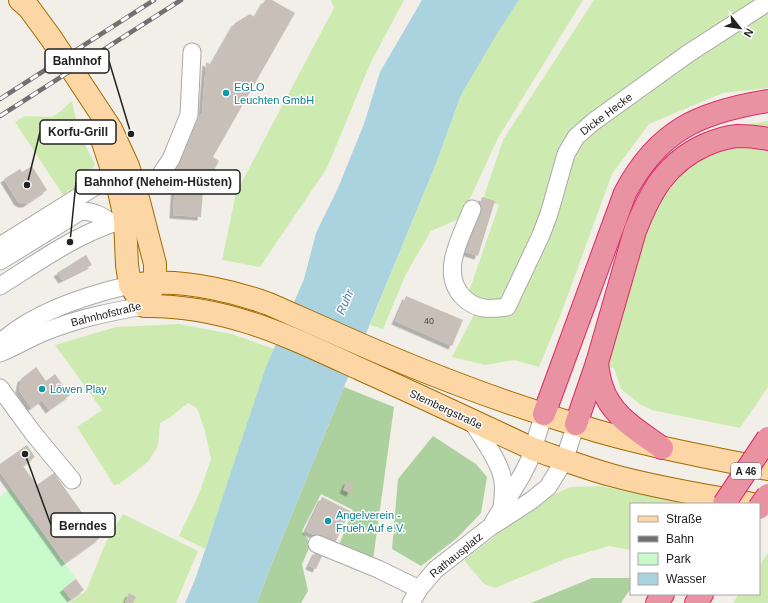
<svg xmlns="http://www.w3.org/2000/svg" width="768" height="603" font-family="Helvetica,sans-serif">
  <defs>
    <filter id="shadow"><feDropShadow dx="-3.5" dy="3.5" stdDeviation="0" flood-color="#0004"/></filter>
  </defs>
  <rect width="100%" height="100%" fill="#f2efe9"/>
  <g fill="#cdebb0">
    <polygon points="331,0 404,0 370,64 327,168 260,267 222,260 236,193 334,8"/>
    <polygon points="519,0 583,0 498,138 461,218 431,231 406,274 383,329 370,325 435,166 461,95 497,33"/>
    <polygon points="594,0 768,0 768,88 723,93 649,124 612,174 562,311 539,367 514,360 485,365 452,357 478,307 467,297 499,205 483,199 503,140"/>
    <polygon points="72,101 79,133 95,164 85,181 63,195 15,122 25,116 51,117 56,115"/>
    <polygon points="768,121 768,132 733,127"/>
    <polygon points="729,147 768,147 768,387 740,428 652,410 641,405 621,389 614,368 607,367 645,229 670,183 692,162"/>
    <polygon points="179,324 232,334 274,349 205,549 179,536 199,494 211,459 205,431 197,408 188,403 169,418 160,423 158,446 148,462 119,484 114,485 77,427 102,410 55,345 116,327"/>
    <polygon points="601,486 685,504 631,504 631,550 609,546 565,559 495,588 484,584 464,560 541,501 570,487"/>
    <polygon points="123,514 198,551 176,603 69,603 86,591 106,542"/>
    <polygon points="768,553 768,603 733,603 739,594 759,594 759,566"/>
  </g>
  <g fill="#add19e">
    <polygon points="344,387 394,407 373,560 339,545 353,510 321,494 302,531 311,544 302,564 308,591 301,603 257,603 270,568"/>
    <polygon points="433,436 476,464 487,477 481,513 457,538 421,566 392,549 398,479"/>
    <polygon points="592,578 631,578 631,588 621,603 531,603"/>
  </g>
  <polygon fill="#c8facc" points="10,489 76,579 63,589 71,599 66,603 0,603 0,497"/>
  <polygon fill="#aad3df" points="422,0 519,0 498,32 461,95 435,166 344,387 270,568 257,603 185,603 196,577 266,367 304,279 316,233 338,188 364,124 380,72"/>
  <g fill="#c7bfb8" filter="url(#shadow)">
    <polygon points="265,0 272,0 295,13 213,157 219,161 203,191 201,217 173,215 175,183 169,180 189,143 185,141 202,113 206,62 211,65 235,23 250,14 255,17"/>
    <polygon points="32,166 47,190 26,204 22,204 18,202 4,179 20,169 22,172"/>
    <polygon points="482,197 495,201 478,256 465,252"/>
    <polygon points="86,255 92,265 62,280 57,273"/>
    <polygon points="406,296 463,320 452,346 395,321"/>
    <polygon points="36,367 46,381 55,374 70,395 49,410 42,400 31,408 19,390 21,379"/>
    <polygon points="27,445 35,457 23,466 37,485 54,473 100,538 65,563 0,472 0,464"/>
    <polygon points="347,481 354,484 350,493 343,490"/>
    <polygon points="322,497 350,511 334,545 306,531"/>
    <polygon points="316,551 323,554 316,569 309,566"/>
    <polygon points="76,579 84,590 71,599 63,589"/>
    <polygon points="129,593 136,597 133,603 125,603"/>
  </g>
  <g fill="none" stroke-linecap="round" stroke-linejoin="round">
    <g stroke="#a9a9a9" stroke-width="19">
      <g id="minor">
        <polyline points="133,182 157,180 171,159 189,115 192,52"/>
        <path d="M472,209C462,236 438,273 464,298C478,311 490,309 507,307L541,235L549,214L566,154L576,137L593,122L689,53L768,2"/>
        <polyline points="0,246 99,184"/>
        <path d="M0,261L81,211C94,211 102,216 112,223"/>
        <path d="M0,286C43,259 86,227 136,217"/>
        <path d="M0,343C33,312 87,295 130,285"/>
        <path d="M0,353C15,347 28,339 42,333C75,319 109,312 144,306"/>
        <polyline points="0,388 33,433 72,480"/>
        <path d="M471,420C481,436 498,459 502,476C505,486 503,497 502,508"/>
        <polyline points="493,523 522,475 529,461 544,414"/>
        <polyline points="317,544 378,569 419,589"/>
        <polyline points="411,603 419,589 435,570 489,528 532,500 548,487 564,461 576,424"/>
      </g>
    </g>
    <g stroke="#a06b00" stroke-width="24">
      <g id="major">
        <polyline points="20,0 29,8 51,38 111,129 128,166 138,198 155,264 155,282 149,296"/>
        <polyline points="99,130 119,191 125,219 127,265 130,285 138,297"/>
        <path d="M130,285C138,284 146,283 154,283C190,281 236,292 269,304C312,323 354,342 397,360C462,387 529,411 597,431C653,447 711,458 768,469"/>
        <path d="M144,306C226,305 288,336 360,369C418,395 475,422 533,449C559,458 585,468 611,475C657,488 705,495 752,504"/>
      </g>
    </g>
    <g stroke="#dc2a67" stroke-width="24">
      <g id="highway">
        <path d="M597,363C598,371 599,379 602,387C611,416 639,431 662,448"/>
        <path d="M544,414L625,193C658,130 700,112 768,101"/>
        <path d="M576,424L597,363L635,231C650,192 666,163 705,145C714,141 727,137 737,136C747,136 758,137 768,139"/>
        <polyline points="657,603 663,594"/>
        <polyline points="696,603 702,594"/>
      </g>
    </g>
    <use href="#minor" stroke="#fff" stroke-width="17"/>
    <use href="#major" stroke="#fcd6a4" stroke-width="22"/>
    <use href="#highway" stroke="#e892a2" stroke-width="22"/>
    <g stroke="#707070" stroke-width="4.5">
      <g id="rail">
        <polyline points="0,99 154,0"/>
        <polyline points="0,116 181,0"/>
      </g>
    </g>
    <use href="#rail" stroke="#fff" stroke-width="3" stroke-dasharray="9" stroke-linecap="butt"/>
    <g stroke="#dc2a67" stroke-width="24" stroke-linecap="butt">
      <g id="highway-bridge">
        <polyline points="724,504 768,438"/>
        <polyline points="759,508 768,495"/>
      </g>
    </g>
    <use href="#highway-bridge" stroke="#e892a2" stroke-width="22"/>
  </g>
  <g fill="#0f9aa8" stroke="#fff" stroke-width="1.5">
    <circle cx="226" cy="93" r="4"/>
    <circle cx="42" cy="389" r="4"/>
    <circle cx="328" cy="521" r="4"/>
  </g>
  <g text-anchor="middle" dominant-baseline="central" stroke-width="3" stroke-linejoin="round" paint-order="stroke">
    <g font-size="9" fill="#4b4948">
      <text x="429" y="321">40</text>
    </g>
    <rect fill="#fff" stroke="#646464" stroke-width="1" x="731" y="463" width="30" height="16" rx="3"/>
    <g font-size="10" font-weight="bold" fill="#222">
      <text x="746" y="471">A 46</text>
    </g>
    <g font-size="11" fill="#0d838f" stroke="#fff" text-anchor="start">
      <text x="234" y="87">EGLO<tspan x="234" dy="13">Leuchten GmbH</tspan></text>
      <text x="50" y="389">Löwen Play</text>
      <text x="336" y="515">Angelverein -<tspan x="336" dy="13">Frueh Auf e.V.</tspan></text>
    </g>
    <g font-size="11" fill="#222" stroke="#fff">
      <text transform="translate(606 114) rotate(-37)">Dicke Hecke</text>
      <text transform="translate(106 314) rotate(-14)">Bahnhofstraße</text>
      <text transform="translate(446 409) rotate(25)">Stembergstraße</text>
      <text transform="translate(456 555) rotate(-39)">Rathausplatz</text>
    </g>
    <g font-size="12" font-style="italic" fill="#4a7aab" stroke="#fff">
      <text transform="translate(345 302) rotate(-67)">Ruhr</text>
    </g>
  </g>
  <path fill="none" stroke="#222" stroke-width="1.5" d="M131 134L109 61M27 185L40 132M70 242L76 182M25 454L51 525"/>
  <g fill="#222" stroke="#fff" stroke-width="1.5">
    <circle cx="131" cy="134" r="4"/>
    <circle cx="27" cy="185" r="4"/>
    <circle cx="70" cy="242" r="4"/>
    <circle cx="25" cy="454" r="4"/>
  </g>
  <g fill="#fff" stroke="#222" stroke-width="1.5">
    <rect x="45" y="49" width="64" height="24" rx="4"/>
    <rect x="40" y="120" width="76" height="24" rx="4"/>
    <rect x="76" y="170" width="164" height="24" rx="4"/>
    <rect x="51" y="513" width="64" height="24" rx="4"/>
  </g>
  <g font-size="12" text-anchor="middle" font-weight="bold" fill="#222">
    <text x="77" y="65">Bahnhof</text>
    <text x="78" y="136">Korfu-Grill</text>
    <text x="158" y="186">Bahnhof (Neheim-Hüsten)</text>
    <text x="83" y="530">Berndes</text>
  </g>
  <rect x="630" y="503" width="130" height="92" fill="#ffffff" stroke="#a7a7a7"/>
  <rect x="638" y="516" width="20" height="6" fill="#fcd6a4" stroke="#a7a7a7"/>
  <text x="666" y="523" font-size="12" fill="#222222">Straße</text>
  <rect x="638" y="536" width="20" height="6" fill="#707070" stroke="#a7a7a7"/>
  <text x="666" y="543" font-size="12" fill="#222222">Bahn</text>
  <rect x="638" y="553" width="20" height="12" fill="#c8facc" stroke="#a7a7a7"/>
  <text x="666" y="563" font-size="12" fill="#222222">Park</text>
  <rect x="638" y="573" width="20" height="12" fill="#aad3df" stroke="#a7a7a7"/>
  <text x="666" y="583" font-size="12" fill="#222222">Wasser</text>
  <g transform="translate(740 28) rotate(120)" stroke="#ffffff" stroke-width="3" paint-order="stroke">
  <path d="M0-3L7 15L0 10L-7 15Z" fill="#222222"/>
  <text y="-6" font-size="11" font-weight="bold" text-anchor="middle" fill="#222222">N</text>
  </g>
</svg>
